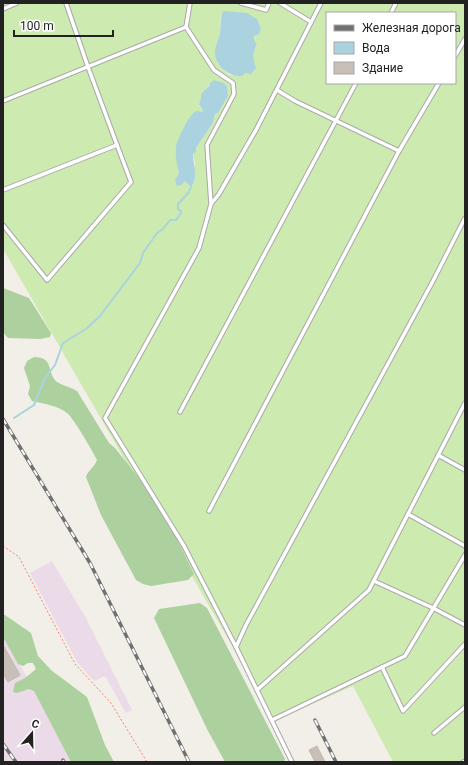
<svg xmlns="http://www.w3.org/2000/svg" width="468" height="765" font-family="Roboto,sans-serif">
  <rect width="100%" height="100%" fill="#f2efe9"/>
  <g fill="#ebdbe8">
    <polygon points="52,561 87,620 132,710 126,713 105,676 94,681 77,662 30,573"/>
    <polygon points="3,636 76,762 3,762"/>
  </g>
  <path fill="#cdebb0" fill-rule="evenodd" d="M3,3H465V762H393L353,686L275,720L3,249ZM327,13H455V83H327ZM221,16L257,19L261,29L254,36V40L257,44C252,53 253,59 255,68L245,73L230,75C209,60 217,53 220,32C220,27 220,22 221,16ZM210,83L228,96L218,113L215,114L213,123L198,145L193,154L195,163L191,187L185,180H175L179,173L176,155L182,130L190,118L202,112L203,110L199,104L201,98Z"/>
  <g fill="#add19e">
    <polygon points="3,288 29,298 51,333 50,337 40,339 8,338 3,332"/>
    <path d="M34,357C55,357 46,373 57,382C63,386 71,387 77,391L109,443L115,448L146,487L177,539L194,574L188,580L151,586L143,584L136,580L101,515L86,477C88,470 94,468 97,460C93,452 73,417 67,413C57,405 44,404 32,401L28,394L30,386L24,368L27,361Z"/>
    <polygon points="200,603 207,608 285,759 284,762 225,762 208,731 154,618 159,609"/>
    <polygon points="3,615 5,615 31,633 38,656 51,670 87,697 105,745 114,762 71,762 34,691 29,689 17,693 13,692 15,683 25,678 36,669 33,663 28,663 23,666 18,664 3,637"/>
  </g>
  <g fill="#aad3df">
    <path d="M223,11L247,13L257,19L261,29L259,34L254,36V40L257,44C252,53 253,59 256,68L251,74L245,73L242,76C229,76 217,68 215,54C214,48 219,39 220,33C221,25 220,19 223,11Z"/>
    <path d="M214,80L224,83L227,86L228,96L218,113L215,114L213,123L198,145L196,148V152L193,154C193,165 199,177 191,187L185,181L181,185L177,186L175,180L179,173C177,165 175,156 176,147C178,138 188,116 196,111L202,112L203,110L199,104L201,98V94L209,86L210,83Z"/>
  </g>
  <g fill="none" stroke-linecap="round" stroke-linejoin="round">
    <polyline stroke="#aad3df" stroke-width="2" points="14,418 34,405 45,378 55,365 63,343 86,329 100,316 140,263 143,253 157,233 163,229 170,220 176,220 181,213 181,211 178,209 178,204 189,192 191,187"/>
  </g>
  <g fill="#c7bfb8" stroke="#c4b6ab">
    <polygon points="3,645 20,675 8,682 3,673"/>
    <polygon points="317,746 325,762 315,762 309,750"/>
  </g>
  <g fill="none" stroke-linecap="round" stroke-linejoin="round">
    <g stroke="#a9a9a9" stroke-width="5.5">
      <g id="lane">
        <polyline points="241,3 266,10 269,3"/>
        <polyline points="280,3 311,22"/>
        <polyline points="3,9 17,3"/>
        <polyline points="391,13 396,3"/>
        <polyline points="186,27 214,70 233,83 234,94 207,145 211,204 199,248 105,418 184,546 236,647 292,762"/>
        <polyline points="455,56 465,39"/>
        <polyline points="277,90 295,101 399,151"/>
        <polyline points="3,101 186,27 190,3"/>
        <polyline points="3,190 117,145 88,67 66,3"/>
        <polyline points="211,204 219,194 256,130 321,3"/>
        <polyline points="3,225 47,280 131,182 117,145"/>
        <polyline points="180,412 356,83"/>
        <polyline points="438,455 465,470"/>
        <polyline points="209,511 399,151 439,83"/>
        <polyline points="408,514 465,546"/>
        <polyline points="374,581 433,608 465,625"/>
        <polyline points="236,647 246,625 433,281 465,218"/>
        <polyline points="382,667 403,711 465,644"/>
        <polyline points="257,690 369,590 465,403"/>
        <polyline points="272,720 405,656 465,555"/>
        <polyline points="434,733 465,707"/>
        <polyline points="463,762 465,761"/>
      </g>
    </g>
    <polyline stroke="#fa8072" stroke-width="1" stroke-dasharray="2 2" stroke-linecap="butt" points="3,546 19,557 75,664 111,703 147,762"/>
    <use href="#lane" stroke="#fff" stroke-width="3.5"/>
    <g stroke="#707070" stroke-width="3.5">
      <g id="rail">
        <polyline points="3,419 90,563 189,762"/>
        <polyline points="315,720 336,762"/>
        <polyline points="3,744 16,762"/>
        <polyline points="63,760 64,762"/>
      </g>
    </g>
    <use href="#rail" stroke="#fff" stroke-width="2" stroke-dasharray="6" stroke-linecap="butt"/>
  </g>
  <rect width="468" height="765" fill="none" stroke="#222222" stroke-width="8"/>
  <rect x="326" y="12" width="130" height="72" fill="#ffffff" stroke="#a7a7a7"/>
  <rect x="334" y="25" width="20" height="6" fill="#707070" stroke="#a7a7a7"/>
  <text x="362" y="32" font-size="12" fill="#222222">Железная дорога</text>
  <rect x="334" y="42" width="20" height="12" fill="#aad3df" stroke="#a7a7a7"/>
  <text x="362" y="52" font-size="12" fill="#222222">Вода</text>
  <rect x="334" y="62" width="20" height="12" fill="#c7bfb8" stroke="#a7a7a7"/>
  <text x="362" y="72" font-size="12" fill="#222222">Здание</text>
  <g transform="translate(32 733) rotate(20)" stroke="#ffffff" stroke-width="3" paint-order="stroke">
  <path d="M0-3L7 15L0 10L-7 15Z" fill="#222222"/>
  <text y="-6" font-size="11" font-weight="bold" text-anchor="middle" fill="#222222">С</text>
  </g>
  <path d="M14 30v6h99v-6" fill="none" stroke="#222222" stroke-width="2"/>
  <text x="20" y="30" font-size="12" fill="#222222" stroke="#ffffff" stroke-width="3" paint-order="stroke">100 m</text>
</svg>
